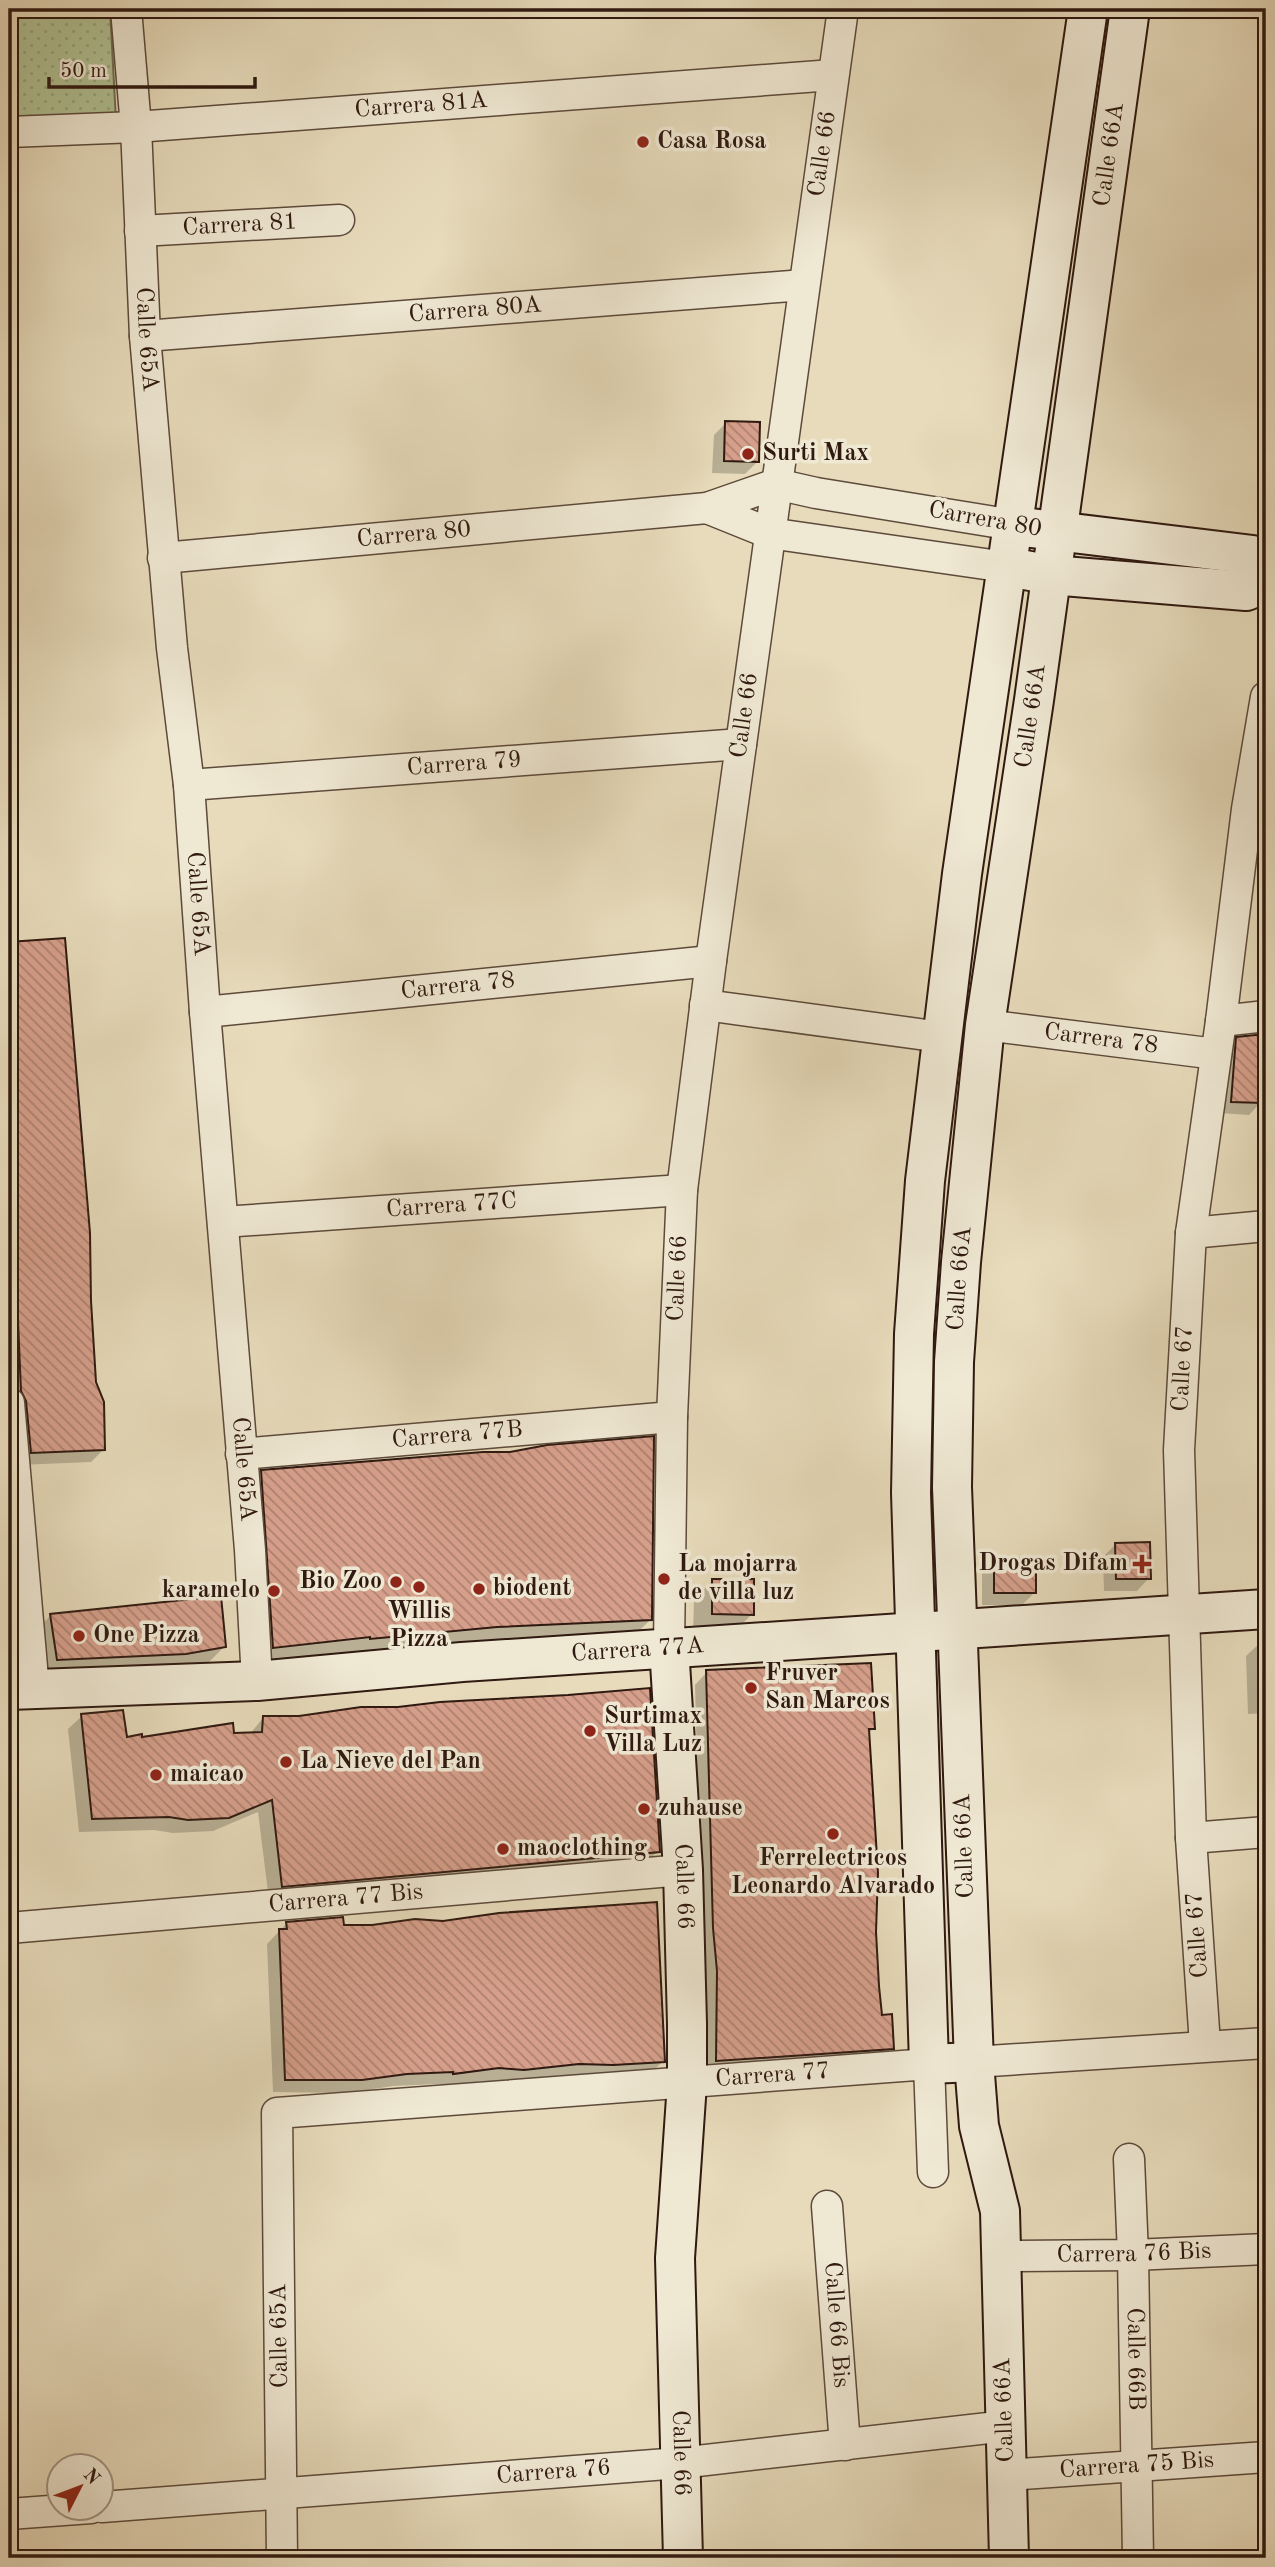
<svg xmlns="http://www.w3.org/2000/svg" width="1275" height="2567" font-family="'Old Standard TT',serif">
  <defs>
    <pattern id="park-dots" width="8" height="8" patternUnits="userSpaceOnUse" patternTransform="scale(1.75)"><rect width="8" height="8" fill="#b1c194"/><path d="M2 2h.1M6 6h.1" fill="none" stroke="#99a57f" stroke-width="1.8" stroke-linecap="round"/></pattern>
    <pattern id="building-back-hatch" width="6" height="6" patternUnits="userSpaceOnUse" patternTransform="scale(1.75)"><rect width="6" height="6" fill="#d69f8b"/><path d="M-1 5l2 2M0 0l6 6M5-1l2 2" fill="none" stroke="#ae8170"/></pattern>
  </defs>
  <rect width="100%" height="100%" fill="#e7dbbb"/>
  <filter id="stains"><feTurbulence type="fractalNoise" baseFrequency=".00286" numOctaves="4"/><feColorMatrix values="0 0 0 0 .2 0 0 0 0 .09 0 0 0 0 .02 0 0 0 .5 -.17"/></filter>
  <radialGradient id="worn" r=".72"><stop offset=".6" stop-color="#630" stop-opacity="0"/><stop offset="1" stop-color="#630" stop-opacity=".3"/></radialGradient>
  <polygon fill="url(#park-dots)" stroke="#706d52" stroke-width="2" points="9,9 110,9 116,121 9,119"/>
  <g fill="#0003">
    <polygon points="726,423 757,462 745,474 712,473 714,435"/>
    <polygon points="64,940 94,1382 104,1449 91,1462 19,1465 9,1404 9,944"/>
    <polygon points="1237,1039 1261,1102 1249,1115 1219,1113 1225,1051"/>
    <polygon points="262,1472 650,1620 636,1634 482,1640 259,1662 248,1486"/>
    <polygon points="1116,1544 1149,1578 1137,1591 1104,1591 1103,1557"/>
    <polygon points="994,1560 1035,1592 1022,1605 982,1605 982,1573"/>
    <polygon points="712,1581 752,1614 733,1633 693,1632 694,1600"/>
    <polygon points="50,1616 224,1647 205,1666 38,1677 32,1635"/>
    <polygon points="1259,1644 1266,1644 1266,1713 1248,1714 1246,1656"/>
    <polygon points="707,1672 873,1729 867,1734 874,1932 881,2017 892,2048 880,2061 705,2073 695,1685"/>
    <polygon points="398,1709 658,1851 644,1865 269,1900 258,1812 213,1831 173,1833 154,1830 79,1832 68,1729 82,1716 125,1739 141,1739 250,1734 263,1718 299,1717"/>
    <polygon points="287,1923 342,1927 663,2061 650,2074 599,2077 565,2076 510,2082 485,2081 440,2086 440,2084 393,2086 347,2093 273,2092 267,1944"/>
  </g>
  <g fill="url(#building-back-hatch)" stroke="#2f1910" stroke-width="2">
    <polygon points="725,421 760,422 759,462 724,461"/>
    <polygon points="65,938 90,1233 91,1301 96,1382 104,1402 105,1450 31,1453 26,1401 21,1391 18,1321 14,1321 9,1251 9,942"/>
    <polygon points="1265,1034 1263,1103 1231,1102 1236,1037"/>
    <polygon points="654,1436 652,1620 497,1627 370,1639 370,1637 273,1648 261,1470 483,1452 510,1452 547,1445"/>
    <polygon points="1150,1542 1151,1579 1116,1579 1115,1543"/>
    <rect x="994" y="1558" width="42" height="35"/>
    <polygon points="712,1579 754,1579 754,1615 712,1614"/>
    <polygon points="221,1596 226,1647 186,1654 57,1660 50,1614"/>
    <polygon points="871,1663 875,1729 869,1729 878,1873 876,1932 879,1986 882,2015 892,2014 894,2049 716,2061 717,1971 713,1928 706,1670"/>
    <polygon points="650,1688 660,1852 282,1887 272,1800 229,1818 188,1820 169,1817 92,1819 81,1714 123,1710 127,1737 142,1734 142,1737 233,1723 234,1733 262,1732 263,1716 299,1716 361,1707 398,1707 440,1702 568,1695"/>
    <polygon points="657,1902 665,2062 613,2065 579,2064 524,2070 499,2068 453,2074 453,2072 407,2074 362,2080 285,2080 279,1929 287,1929 286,1922 343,1917 344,1925 372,1925 415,1919 443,1921 499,1913"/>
  </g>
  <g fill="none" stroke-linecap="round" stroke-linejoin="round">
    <g stroke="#5d4a3b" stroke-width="33">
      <g id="street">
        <path id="s1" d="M126,9L136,127L145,336L172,648L189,785L205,1012L250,1550L257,1681"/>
        <path id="s2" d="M9,132L136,127L833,75"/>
        <path id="s3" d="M140,231L339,220"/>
        <path id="s4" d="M145,336L804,285"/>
        <polyline points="707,508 769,533 1006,567"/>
        <path id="s5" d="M163,558L707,508L776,484L816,493L1013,525"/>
        <path id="s6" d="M189,785L741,744"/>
        <polyline points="705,1005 941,1037"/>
        <path id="s7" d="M205,1012L711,961"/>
        <polyline points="1221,1021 1266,1016"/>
        <path id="s8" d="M985,1025L1216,1054"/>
        <path id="s9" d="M223,1222L682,1190"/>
        <polyline points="1191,1233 1266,1226"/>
        <polyline points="9,1403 34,1690"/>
        <path id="s10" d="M241,1454L672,1417"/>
        <path id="s11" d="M669,1647L672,1417L682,1190L711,961L843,9"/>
        <polyline points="1191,1838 1266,1832"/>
        <path id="s12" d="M9,1928L683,1870"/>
        <path id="s13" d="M1205,2045L1191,1838L1179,1450L1191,1233L1221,1021L1247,809L1266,697"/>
        <polyline points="974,2062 1266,2043"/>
        <path id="s14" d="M1129,2159L1133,2255L1138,2558"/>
        <path id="s15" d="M827,2206L845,2445"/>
        <path id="s16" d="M1001,2256L1133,2255L1266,2249"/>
        <path id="s17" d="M1007,2475L1266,2457"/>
        <path id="s18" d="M102,2507L680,2463L1006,2426"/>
        <polyline points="9,2514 91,2508"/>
        <path id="s19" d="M282,2558L277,2113L929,2064L933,2172"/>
      </g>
    </g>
    <g stroke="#2f1910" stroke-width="42">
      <g id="secondary">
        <polyline points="1031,528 1253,555 1266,563"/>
        <polyline points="1025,570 1051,575 1246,591 1266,583"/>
        <path id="s20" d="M669,1647L683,1870L687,2024V2083L675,2258L683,2558"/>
        <path id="s21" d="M9,1690L257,1681L462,1662L1266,1609"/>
        <polyline points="974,2062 929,2064 911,1493 914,1334 925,1181 962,874 1088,9"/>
        <path id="s22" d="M1009,2558L1000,2211L979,2126L974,2062L952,1487L954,1362L961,1262L985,1025L1034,700L1130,9"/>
      </g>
    </g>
    <use href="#street" stroke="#efe8d3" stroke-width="30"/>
    <use href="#secondary" stroke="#efe8d3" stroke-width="38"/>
  </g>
  <g fill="#8f2418" stroke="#efe8d3" stroke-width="2.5">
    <circle cx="643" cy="142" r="7"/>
    <circle cx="748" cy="454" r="7"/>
    <path d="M1138.5 1553.5h7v7h7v7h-7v7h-7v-7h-7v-7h7z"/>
    <circle cx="664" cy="1579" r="7"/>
    <circle cx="396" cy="1582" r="7"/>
    <circle cx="419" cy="1587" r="7"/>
    <circle cx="479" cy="1589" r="7"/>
    <circle cx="274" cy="1591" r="7"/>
    <circle cx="79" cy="1636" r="7"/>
    <circle cx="751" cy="1688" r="7"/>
    <circle cx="590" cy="1731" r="7"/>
    <circle cx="286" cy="1762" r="7"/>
    <circle cx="156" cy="1775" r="7"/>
    <circle cx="644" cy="1809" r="7"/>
    <circle cx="833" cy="1834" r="7"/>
    <circle cx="503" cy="1849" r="7"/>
  </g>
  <g text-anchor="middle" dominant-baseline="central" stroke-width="7" stroke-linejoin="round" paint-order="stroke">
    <g font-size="24" fill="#2f1910" stroke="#efe8d3">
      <text stroke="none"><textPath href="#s2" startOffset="413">Carrera 81A</textPath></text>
      <text stroke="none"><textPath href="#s11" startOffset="1503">Calle 66</textPath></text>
      <text stroke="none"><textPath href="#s22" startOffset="2417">Calle 66A</textPath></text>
      <text stroke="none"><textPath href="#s3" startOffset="100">Carrera 81</textPath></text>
      <text stroke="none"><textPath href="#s4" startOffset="331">Carrera 80A</textPath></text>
      <text stroke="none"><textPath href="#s1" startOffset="331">Calle 65A</textPath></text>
      <text transform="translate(985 520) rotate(10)">Carrera 80</text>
      <text stroke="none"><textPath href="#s5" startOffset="252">Carrera 80</textPath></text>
      <text stroke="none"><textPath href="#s11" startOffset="936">Calle 66</textPath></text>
      <text stroke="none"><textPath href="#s22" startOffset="1850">Calle 66A</textPath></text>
      <text stroke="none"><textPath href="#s6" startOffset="276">Carrera 79</textPath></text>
      <text stroke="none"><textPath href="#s1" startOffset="898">Calle 65A</textPath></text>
      <text stroke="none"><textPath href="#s7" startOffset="254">Carrera 78</textPath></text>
      <text stroke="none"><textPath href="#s8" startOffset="117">Carrera 78</textPath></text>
      <text stroke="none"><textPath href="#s9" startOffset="229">Carrera 77C</textPath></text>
      <text stroke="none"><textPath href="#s11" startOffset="369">Calle 66</textPath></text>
      <text stroke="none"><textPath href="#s22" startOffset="1283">Calle 66A</textPath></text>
      <text stroke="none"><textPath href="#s13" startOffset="677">Calle 67</textPath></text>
      <text stroke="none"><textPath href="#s10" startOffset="217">Carrera 77B</textPath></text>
      <text stroke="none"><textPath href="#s1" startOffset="1465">Calle 65A</textPath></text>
      <text stroke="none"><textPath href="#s21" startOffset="630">Carrera 77A</textPath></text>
      <text transform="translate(965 1846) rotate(-92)">Calle 66A</text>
      <text stroke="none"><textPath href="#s20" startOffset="240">Calle 66</textPath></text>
      <text stroke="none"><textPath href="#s12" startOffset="338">Carrera 77 Bis</textPath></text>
      <text transform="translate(1198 1935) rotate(-94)">Calle 67</text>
      <text stroke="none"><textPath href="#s19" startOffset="942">Carrera 77</textPath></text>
      <text stroke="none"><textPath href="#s16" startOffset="133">Carrera 76 Bis</textPath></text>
      <text stroke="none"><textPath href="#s15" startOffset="119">Calle 66 Bis</textPath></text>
      <text transform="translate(280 2336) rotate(-91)">Calle 65A</text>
      <text stroke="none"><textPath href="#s14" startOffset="200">Calle 66B</textPath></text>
      <text transform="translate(1005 2410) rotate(-92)">Calle 66A</text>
      <text stroke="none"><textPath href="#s20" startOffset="807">Calle 66</textPath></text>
      <text stroke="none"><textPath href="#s17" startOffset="130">Carrera 75 Bis</textPath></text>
      <text stroke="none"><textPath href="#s18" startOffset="453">Carrera 76</textPath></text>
    </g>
    <g font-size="24" font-weight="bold" fill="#2f1910" stroke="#efe8d3" text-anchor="start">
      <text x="657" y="142">Casa Rosa</text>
      <text x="762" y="454">Surti Max</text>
      <text x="1128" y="1564" text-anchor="end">Drogas Difam</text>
      <text x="678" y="1565">La mojarra<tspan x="678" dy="28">de villa luz</tspan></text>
      <text x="382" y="1582" text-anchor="end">Bio Zoo</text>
      <text x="493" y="1589">biodent</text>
      <text x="260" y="1591" text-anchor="end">karamelo</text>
      <text x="419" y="1612" text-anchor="middle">Willis<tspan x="419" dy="28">Pizza</tspan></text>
      <text x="93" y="1636">One Pizza</text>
      <text x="765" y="1674">Fruver<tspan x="765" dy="28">San Marcos</tspan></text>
      <text x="604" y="1717">Surtimax<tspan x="604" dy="28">Villa Luz</tspan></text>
      <text x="300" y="1762">La Nieve del Pan</text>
      <text x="170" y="1775">maicao</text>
      <text x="658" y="1809">zuhause</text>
      <text x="517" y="1849">maoclothing</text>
      <text x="833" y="1859" text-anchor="middle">Ferrelectricos<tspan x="833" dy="28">Leonardo Alvarado</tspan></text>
    </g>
  </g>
  <rect width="1275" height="2567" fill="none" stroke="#e7dbbb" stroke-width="35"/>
  <rect x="10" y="10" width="1254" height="2546" fill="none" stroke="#2f1910" stroke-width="3.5"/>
  <rect x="18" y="18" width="1240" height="2532" fill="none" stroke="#2f1910" stroke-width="2"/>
  <g transform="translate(80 2487) rotate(48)"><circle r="33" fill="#efe8d3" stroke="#a29585" stroke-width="2"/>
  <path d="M0-5L12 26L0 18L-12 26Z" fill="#8f2418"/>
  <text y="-10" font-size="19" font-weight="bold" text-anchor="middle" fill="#2f1910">N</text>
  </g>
  <path d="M49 77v10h206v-10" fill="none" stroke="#2f1910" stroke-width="3.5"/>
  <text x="60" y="77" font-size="21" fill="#2f1910" stroke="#efe8d3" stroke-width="5" paint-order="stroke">50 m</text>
  <rect width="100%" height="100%" filter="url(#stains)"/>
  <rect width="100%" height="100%" fill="url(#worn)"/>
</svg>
